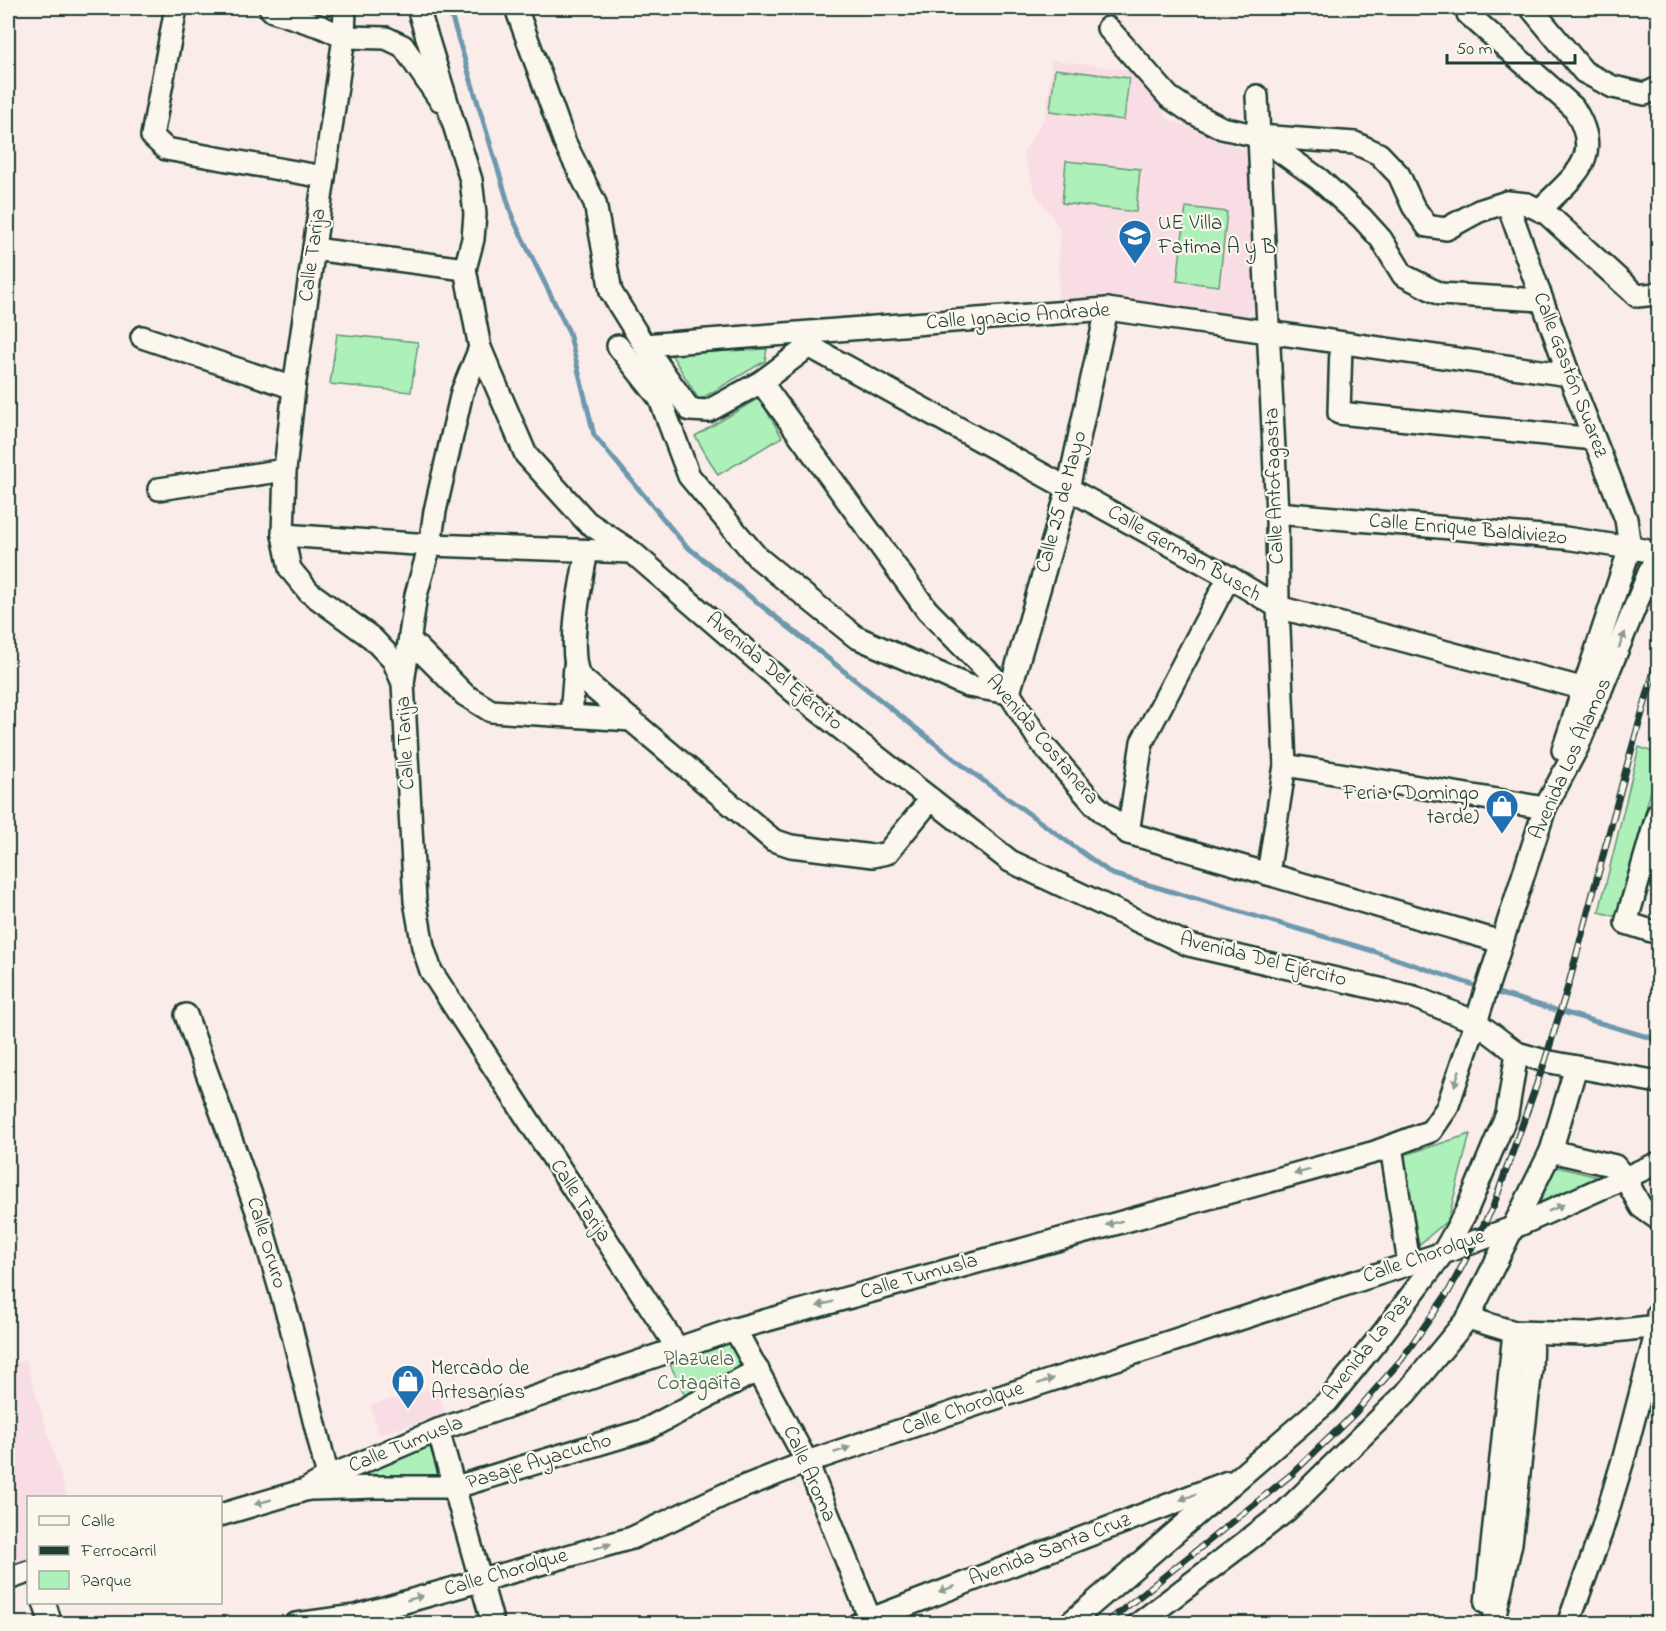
<svg xmlns="http://www.w3.org/2000/svg" width="1666" height="1631" font-family="'Indie Flower',sans-serif">
  <rect width="100%" height="100%" fill="#faece8"/>
  <filter id="ink" filterUnits="userSpaceOnUse"><feTurbulence type="fractalNoise" baseFrequency=".0167" numOctaves="2"/><feDisplacementMap in="SourceGraphic" scale="12" xChannelSelector="R" yChannelSelector="G"/><feConvolveMatrix kernelMatrix="1 2 1 2 8 2 1 2 1" color-interpolation-filters="sRGB"/></filter>
  <g filter="url(#ink)">
    <g fill="#f8dee4">
      <polygon points="1052,60 1135,71 1168,119 1253,154 1258,304 1242,320 1058,305 1060,229 1035,192 1023,154 1046,115"/>
      <polygon points="26,1360 67,1497 28,1498 28,1562 8,1568 8,1365"/>
      <polygon points="438,1387 445,1415 379,1434 370,1405"/>
    </g>
    <g fill="#adf0b9" stroke="#669676" stroke-width="1.5">
      <polygon points="1055,69 1129,78 1124,120 1050,111"/>
      <polygon points="1066,161 1140,169 1136,212 1062,203"/>
      <polygon points="1186,207 1227,212 1219,286 1177,281"/>
      <polygon points="337,334 418,342 411,392 330,384"/>
      <polygon points="767,349 765,361 699,400 671,354"/>
      <polygon points="759,398 782,437 718,475 695,436"/>
      <polygon points="1639,747 1658,754 1658,763 1618,917 1599,912"/>
      <polygon points="1470,1134 1448,1220 1414,1249 1405,1155"/>
      <polygon points="1553,1166 1602,1178 1538,1208"/>
      <polygon points="732,1335 752,1368 688,1402 668,1360"/>
      <polygon points="434,1436 448,1482 320,1485"/>
    </g>
    <g fill="none" stroke-linecap="round" stroke-linejoin="round">
      <g stroke="#6d98ae" stroke-width="5">
        <polyline points="449,8 513,219 569,332 594,435 685,545 966,768 1112,874 1373,951 1482,988"/>
        <polyline points="1491,991 1658,1040"/>
      </g>
      <g stroke="#1f3d34" stroke-width="26">
        <g id="minor">
          <polyline points="176,8 152,136 166,149 324,177"/>
          <polyline points="270,8 273,11 322,27 344,37 386,38 403,46 440,100"/>
          <polyline points="345,8 344,37 294,388 285,470 283,535 290,569 309,592 372,638 393,660 403,683 415,901 423,947 431,971 678,1349"/>
          <polyline points="516,8 565,143 595,203 611,292 644,345 690,410 708,411 761,382"/>
          <polyline points="1531,8 1584,72 1613,87 1645,94 1658,88"/>
          <path d="M1468,14L1573,107C1606,158 1574,175 1540,210"/>
          <polyline points="1108,28 1169,97 1191,112 1222,128 1258,136 1355,143 1379,154 1399,175 1413,206 1427,226 1446,229 1479,211 1507,202 1527,204 1546,213 1637,296 1656,294 1658,292"/>
          <polyline points="1257,96 1277,513 1278,607 1285,765 1268,874"/>
          <polyline points="1260,137 1319,179 1362,218 1381,239 1403,275 1440,294 1541,300"/>
          <polyline points="1507,202 1569,375 1626,519 1630,548 1563,750"/>
          <polyline points="314,249 465,269"/>
          <polyline points="808,333 809,346 1229,577 1278,607 1600,693"/>
          <polyline points="142,337 294,388"/>
          <polyline points="1341,344 1339,413 1594,439"/>
          <polyline points="644,345 1107,309 1569,375"/>
          <polyline points="618,346 660,399 689,476 757,557 856,637 968,686 1009,693 1068,489 1107,309"/>
          <polyline points="809,346 761,382 927,610 1009,693 1039,740 1095,805 1128,833 1501,942"/>
          <polyline points="159,489 285,470"/>
          <polyline points="1277,513 1565,538 1644,550"/>
          <polyline points="283,535 430,545 632,552"/>
          <path d="M587,551C581,583 567,647 579,676L773,840L791,846L873,856L887,853L931,799"/>
          <polyline points="410,640 465,695 491,711 632,720"/>
          <polyline points="403,683 416,595 430,545 435,511 462,392 480,348"/>
          <polyline points="571,716 575,666"/>
          <polyline points="1285,765 1545,808"/>
          <polyline points="1658,813 1626,923 1658,933"/>
          <polyline points="1128,833 1142,742 1229,577"/>
          <polyline points="186,1015 258,1214 290,1323 328,1477"/>
          <polyline points="1517,1053 1545,1061 1658,1082"/>
          <polyline points="1391,1146 1409,1264"/>
          <polyline points="1551,1151 1615,1166 1625,1178 1641,1207 1658,1219"/>
          <polyline points="1468,1318 1514,1332 1587,1334 1658,1326"/>
          <polyline points="735,1329 807,1462 872,1624"/>
          <polyline points="438,1430 493,1624"/>
          <polyline points="312,1489 375,1487 456,1487 645,1430 758,1370"/>
          <polyline points="220,1515 305,1490 328,1477 438,1430 735,1329 1375,1152 1431,1131 1447,1108 1476,1022 1414,997 1189,945 1010,861 793,691 632,552 587,522 526,455 480,348 465,269 473,239 475,214 471,180 418,8"/>
          <polyline points="8,1579 28,1572"/>
          <polyline points="44,1602 51,1624"/>
          <polyline points="1486,1603 1514,1332"/>
          <polyline points="296,1624 355,1616 632,1538 730,1492 807,1462 987,1401 1443,1253 1515,1227 1658,1163"/>
          <polyline points="858,1624 1228,1482"/>
          <polyline points="1069,1624 1327,1402 1383,1333 1443,1253 1466,1212 1507,1114 1517,1053 1476,1022 1545,808 1577,748 1658,551"/>
          <polyline points="1138,1624 1286,1511 1406,1393 1468,1318 1551,1151 1576,1067"/>
          <polyline points="1493,1624 1511,1543 1531,1369 1532,1333"/>
          <polyline points="1568,1624 1601,1533 1624,1457 1658,1326 1658,1313"/>
        </g>
      </g>
      <use href="#minor" stroke="#fbf7ec" stroke-width="21"/>
      <g stroke="#1f3d34" stroke-width="7">
        <polyline id="rail" points="1105,1624 1292,1474 1355,1413 1401,1360 1449,1291 1493,1207 1545,1061 1569,983 1628,762 1658,657"/>
      </g>
      <use href="#rail" stroke="#fbf7ec" stroke-width="4.5" stroke-dasharray="14" stroke-linecap="butt"/>
    </g>
    <defs><path id="oneway-solid" d="M-6-.8H1V-3.2L6.5 0L1 3.2V.8H-6Z" transform="scale(1.5)"/></defs>
    <g fill="#8d9a90">
      <use href="#oneway-solid" transform="translate(1622 640) rotate(-68)"/>
      <use href="#oneway-solid" transform="translate(1457 1078) rotate(108)"/>
      <use href="#oneway-solid" transform="translate(1302 1172) rotate(165)"/>
      <use href="#oneway-solid" transform="translate(1556 1208) rotate(-24)"/>
      <use href="#oneway-solid" transform="translate(1114 1223) rotate(165)"/>
      <use href="#oneway-solid" transform="translate(825 1304) rotate(164)"/>
      <use href="#oneway-solid" transform="translate(1046 1381) rotate(-18)"/>
      <use href="#oneway-solid" transform="translate(842 1450) rotate(-19)"/>
      <use href="#oneway-solid" transform="translate(1188 1497) rotate(159)"/>
      <use href="#oneway-solid" transform="translate(263 1502) rotate(164)"/>
      <use href="#oneway-solid" transform="translate(603 1546) rotate(-15)"/>
      <use href="#oneway-solid" transform="translate(947 1589) rotate(159)"/>
      <use href="#oneway-solid" transform="translate(415 1598) rotate(-16)"/>
    </g>
  </g>
  <defs>
    <g id="school-pin" transform="scale(1.725)"><path d="M0 17L-7.5 6A9.5 9.5 0 1 1 7.5 6Z" fill="#1f6fb2" stroke="#fbf7ec"/><path d="M0-5L7-2L0 1L-7-2ZM-4 1L0 2.5L4 1V4Q0 6-4 4Z" fill="#fff"/></g>
    <g id="shop-pin" transform="scale(1.725)"><path d="M0 17L-7.5 6A9.5 9.5 0 1 1 7.5 6Z" fill="#1f6fb2" stroke="#fbf7ec"/><path d="M-5-2.5h2.3a2.7 3.5 0 0 1 5.4 0H5L5.5 6h-11ZM-1.5-2.5h3a1.5 2.3 0 0 0-3 0Z" fill="#fff"/></g>
  </defs>
  <g fill-rule="evenodd">
    <use href="#school-pin" x="1135" y="236"/>
    <use href="#shop-pin" x="1502" y="806"/>
    <use href="#shop-pin" x="408" y="1381"/>
  </g>
  <g text-anchor="middle" dominant-baseline="central" stroke-width="4.5" stroke-linejoin="round" paint-order="stroke">
    <g font-size="21" fill="#1f3d34" stroke="#fbf7ec" text-anchor="start">
      <text x="1158" y="224">UE Villa<tspan x="1158" dy="24">Fatima A y B</tspan></text>
      <text x="1479" y="794" text-anchor="end">Feria (Domingo<tspan x="1479" dy="24">tarde)</tspan></text>
      <text x="431" y="1369">Mercado de<tspan x="431" dy="24">Artesanías</tspan></text>
    </g>
    <g font-size="21" fill="#1f3d34" stroke="#fbf7ec">
      <text transform="translate(313 255) rotate(-82)">Calle Tarija</text>
      <text transform="translate(1018 317) rotate(-4)">Calle Ignacio Andrade</text>
      <text transform="translate(1570 375) rotate(69)">Calle Gastón Suarez</text>
      <text transform="translate(1275 486) rotate(-92)">Calle Antofagasta</text>
      <text transform="translate(1062 502) rotate(-75)">Calle 25 de Mayo</text>
      <text transform="translate(1468 530) rotate(5)">Calle Enrique Baldiviezo</text>
      <text transform="translate(1184 554) rotate(30)">Calle German Busch</text>
      <text transform="translate(774 672) rotate(40)">Avenida Del Ejército</text>
      <text transform="translate(1042 740) rotate(50)">Avenida Costanera</text>
      <text transform="translate(406 743) rotate(-93)">Calle Tarija</text>
      <text transform="translate(1571 759) rotate(-66)">Avenida Los Álamos</text>
      <text transform="translate(1263 960) rotate(14)">Avenida Del Ejército</text>
      <text transform="translate(580 1201) rotate(57)">Calle Tarija</text>
      <text transform="translate(266 1243) rotate(73)">Calle Oruro</text>
      <text transform="translate(1424 1257) rotate(-19)">Calle Chorolque</text>
      <text transform="translate(919 1277) rotate(-16)">Calle Tumusla</text>
      <text transform="translate(1368 1348) rotate(-51)">Avenida La Paz</text>
      <text transform="translate(963 1409) rotate(-19)">Calle Chorolque</text>
      <text transform="translate(406 1445) rotate(-22)">Calle Tumusla</text>
      <text transform="translate(539 1462) rotate(-17)">Pasaje Ayacucho</text>
      <text transform="translate(809 1474) rotate(66)">Calle Aroma</text>
      <text transform="translate(1050 1550) rotate(-21)">Avenida Santa Cruz</text>
      <text transform="translate(506 1573) rotate(-16)">Calle Chorolque</text>
    </g>
    <g font-size="21" fill="#3b614f" stroke="#fbf7ec">
      <text x="699" y="1360">Plazuela<tspan x="699" dy="24">Cotagaita</tspan></text>
    </g>
  </g>
  <rect width="1666" height="1631" fill="none" stroke="#fbf7ec" stroke-width="30"/>
  <rect x="15" y="15" width="1636" height="1601" fill="none" stroke="#1f3d34" stroke-width="2" filter="url(#ink)"/>
  <rect x="27" y="1496" width="195" height="108" fill="#fbf7ec" stroke="#a3ada2" stroke-width="1.5"/>
  <rect x="39" y="1516" width="30" height="9" fill="#fbf7ec" stroke="#a3ada2" stroke-width="1.5"/>
  <text x="81" y="1526" font-size="18" fill="#1f3d34">Calle</text>
  <rect x="39" y="1546" width="30" height="9" fill="#1f3d34" stroke="#a3ada2" stroke-width="1.5"/>
  <text x="81" y="1556" font-size="18" fill="#1f3d34">Ferrocarril</text>
  <rect x="39" y="1571" width="30" height="18" fill="#adf0b9" stroke="#a3ada2" stroke-width="1.5"/>
  <text x="81" y="1586" font-size="18" fill="#1f3d34">Parque</text>
  <path d="M1447 54v9h128v-9" fill="none" stroke="#1f3d34" stroke-width="3"/>
  <text x="1456" y="54" font-size="18" fill="#1f3d34" stroke="#fbf7ec" stroke-width="4.5" paint-order="stroke">50 m</text>
</svg>
